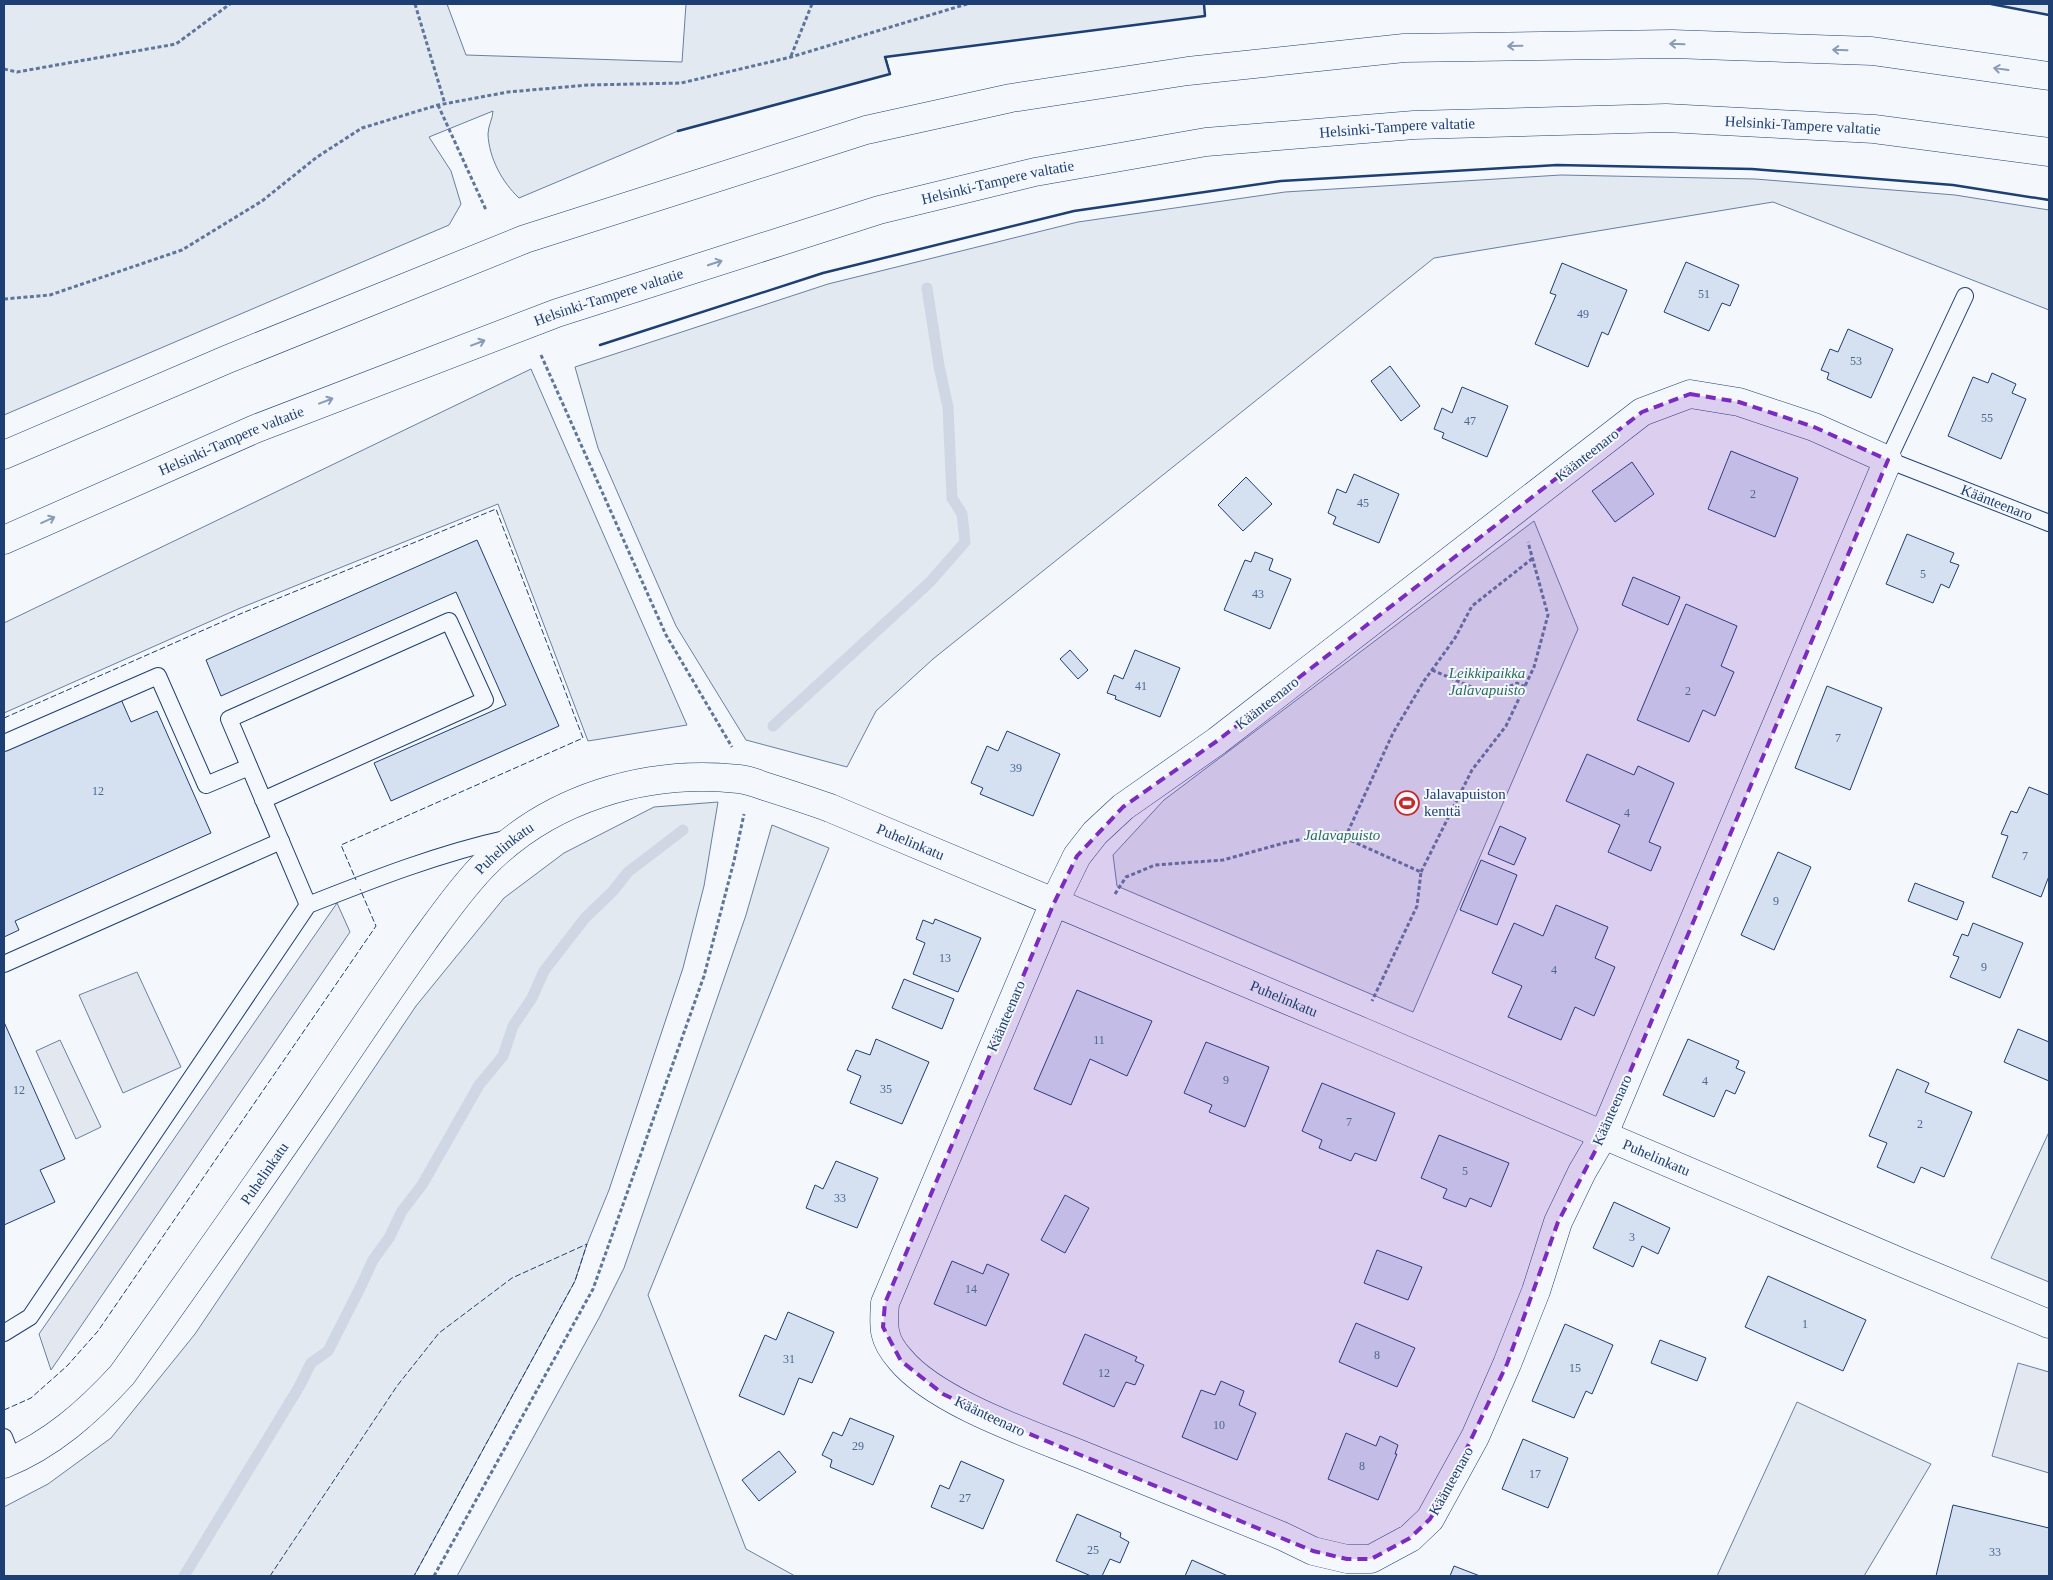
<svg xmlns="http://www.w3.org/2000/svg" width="2053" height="1580" font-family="'Times New Roman',serif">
  <rect width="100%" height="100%" fill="#f4f7fb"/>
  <g fill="#e3e9f0" stroke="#687fa3">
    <path d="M4,4H447L466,55L682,62L686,4H1204L1205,16L886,57L890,74L678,131L519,198C502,182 489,158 488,134C488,126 493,118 493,111L429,137L451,171L461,204L449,225L4,415Z"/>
    <polygon points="1991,4 2049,4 2049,15"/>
    <polygon points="1561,175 1755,179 1955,195 2049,210 2049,310 1773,202 1434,258 933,659 876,711 847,767 746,740 676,626 598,448 575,367 828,284 1078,222 1285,192"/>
    <polygon points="531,369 687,725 588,741 498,504 238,609 4,713 4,623"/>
    <polygon points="1534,521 1578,629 1413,1012 1117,886 1113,855 1164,800"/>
    <polygon points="718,802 704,886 683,968 609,1190 587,1244 575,1281 414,1576 4,1576 4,1507 48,1484 111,1438 195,1334 416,1006 504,898 564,853 654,807"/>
    <polygon points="772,825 829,848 648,1295 746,1549 795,1576 457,1576 599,1318 624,1268 746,915"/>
    <polygon points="2049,1132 2049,1282 1991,1258"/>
    <polygon points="1797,1402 1931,1464 1864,1576 1717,1576"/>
  </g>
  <g fill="#e3e8f0" stroke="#687fa3">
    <polygon points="337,903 350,932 51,1370 39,1334"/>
    <polygon points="137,972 181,1067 123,1093 79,995"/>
    <polygon points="60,1040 101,1127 76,1139 36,1051"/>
    <polygon points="2018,1363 2049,1372 2049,1473 1992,1456"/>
  </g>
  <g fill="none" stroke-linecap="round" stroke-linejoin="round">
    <g stroke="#cfd7e4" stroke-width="11">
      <polyline points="773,726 930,582 965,542 962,514 952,498 948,407 939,366 927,288"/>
      <polyline points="184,1576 299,1387 311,1363 328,1351 361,1286 373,1260 389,1238 402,1211 422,1185 479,1085 503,1056 513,1026 532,998 544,971 585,918 613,891 628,872 683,830"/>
    </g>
  </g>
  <g fill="#d5e0f0" stroke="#1d3f73">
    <polygon points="1686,262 1739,285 1730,306 1722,303 1709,331 1664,312"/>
    <polygon points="1562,263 1627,290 1608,335 1602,332 1588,367 1535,344 1556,295 1550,293"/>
    <polygon points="1848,329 1893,349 1871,398 1827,379 1829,373 1821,370 1830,349 1838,352"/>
    <polygon points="1390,366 1420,406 1401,421 1371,381"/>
    <polygon points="1992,373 2016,384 2012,393 2026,399 2001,459 1948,436 1973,377 1988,383"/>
    <polygon points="1462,387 1508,406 1487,457 1442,438 1444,433 1434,429 1442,408 1452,413"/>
    <polygon points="1731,451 1798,478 1775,537 1708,509"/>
    <polygon points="1632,462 1654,494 1615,522 1592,491"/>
    <polygon points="1354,474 1399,494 1379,543 1333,524 1336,517 1328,513 1337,489 1346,493"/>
    <polygon points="1246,477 1272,504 1243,531 1218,505"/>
    <polygon points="1907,534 1954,553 1950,562 1959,565 1949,588 1941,584 1933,603 1886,584"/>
    <polygon points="477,540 559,726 391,801 374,763 506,705 456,592 221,696 206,660"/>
    <polygon points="1255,552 1273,559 1269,570 1291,579 1270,629 1224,610 1245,560 1251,562"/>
    <polygon points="1633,577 1680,597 1668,625 1622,605"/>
    <polygon points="1686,604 1737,626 1721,666 1734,672 1715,716 1703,710 1689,742 1637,720"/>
    <polygon points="1070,650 1088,670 1078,679 1060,659"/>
    <polygon points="1135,650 1180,668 1160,717 1115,699 1116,696 1107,693 1114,675 1123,679"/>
    <polygon points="1827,686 1882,708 1850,790 1795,768"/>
    <polygon points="120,697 131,722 157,711 211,833 15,921 19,930 4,937 4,749"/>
    <polygon points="1007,731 1060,754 1033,816 980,794 983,788 971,783 987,746 998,751"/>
    <polygon points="1587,754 1634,775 1638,766 1674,783 1649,842 1661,847 1651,871 1608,852 1620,825 1566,801"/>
    <polygon points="2029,787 2049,795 2049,876 2041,897 1992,877 2008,836 2001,834 2011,811 2017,813"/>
    <polygon points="1500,826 1526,838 1514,865 1488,854"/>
    <polygon points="1778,852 1811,867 1774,950 1741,935"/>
    <polygon points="1481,860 1517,875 1497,925 1460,910"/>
    <polygon points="1915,883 1964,902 1957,920 1908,901"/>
    <polygon points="1556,905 1608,927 1595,958 1615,967 1594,1016 1575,1007 1561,1040 1508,1017 1522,986 1492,973 1514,923 1543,936"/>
    <polygon points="935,919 981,938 958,992 913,974 925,943 916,939 923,920 933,924"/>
    <polygon points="1973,923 2023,943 2000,998 1950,977 1959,957 1953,955 1962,934 1968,936"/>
    <polygon points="904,979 954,999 942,1029 892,1008"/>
    <polygon points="1077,990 1152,1021 1127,1076 1090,1059 1071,1105 1034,1089"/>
    <polygon points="4,1022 65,1159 40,1170 55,1202 4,1225"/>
    <polygon points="2018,1029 2049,1042 2049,1081 2004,1062"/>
    <polygon points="876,1039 929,1062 902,1124 850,1103 861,1076 847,1070 856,1050 870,1055"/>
    <polygon points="1688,1039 1739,1061 1736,1068 1745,1072 1735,1094 1726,1090 1714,1117 1663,1095"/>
    <polygon points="1206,1042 1269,1067 1245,1127 1209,1112 1212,1105 1184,1093"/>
    <polygon points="1897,1069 1929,1083 1925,1092 1972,1112 1944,1177 1921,1167 1914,1183 1877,1167 1887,1143 1869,1136"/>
    <polygon points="1322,1083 1395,1113 1376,1161 1355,1153 1351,1161 1319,1148 1322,1140 1302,1131"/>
    <polygon points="1439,1135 1509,1163 1491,1207 1470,1198 1466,1207 1443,1198 1447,1189 1421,1178"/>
    <polygon points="836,1161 878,1178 857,1228 806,1208 815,1185 823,1189"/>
    <polygon points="1065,1195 1089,1208 1065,1253 1041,1240"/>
    <polygon points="1614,1202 1670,1228 1658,1254 1642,1246 1633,1267 1593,1248"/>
    <polygon points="1377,1250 1422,1267 1408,1300 1364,1283"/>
    <polygon points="952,1261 983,1274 987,1264 1009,1274 986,1326 934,1304"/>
    <polygon points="1768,1276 1866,1320 1843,1371 1745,1327"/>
    <polygon points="788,1312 834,1332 812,1383 799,1378 784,1415 739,1396 765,1335 776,1340"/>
    <polygon points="1356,1323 1415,1348 1397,1387 1339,1362"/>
    <polygon points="1565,1324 1613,1345 1592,1394 1586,1391 1574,1418 1532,1401"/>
    <polygon points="1085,1334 1137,1357 1135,1361 1144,1365 1135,1385 1126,1382 1114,1407 1063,1384"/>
    <polygon points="1660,1340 1706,1358 1697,1381 1651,1363"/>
    <polygon points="1221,1381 1244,1391 1239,1405 1256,1413 1237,1460 1182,1437 1201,1390 1215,1395"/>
    <polygon points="850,1418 894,1436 873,1485 830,1467 832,1460 822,1455 833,1432 842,1436"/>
    <polygon points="1346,1433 1376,1446 1380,1436 1398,1445 1395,1454 1397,1454 1378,1500 1328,1479"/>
    <polygon points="1523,1439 1568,1458 1548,1508 1502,1489"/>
    <polygon points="779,1451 796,1472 759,1501 742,1480"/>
    <polygon points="961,1461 1004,1480 983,1529 931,1507 940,1485 949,1489"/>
    <polygon points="1953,1505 2049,1528 2049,1576 1936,1576"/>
    <polygon points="1077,1514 1121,1533 1120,1537 1129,1542 1120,1563 1110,1559 1102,1576 1091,1576 1056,1561"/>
    <polygon points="1192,1560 1228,1576 1185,1576"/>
    <polygon points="1454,1566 1480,1576 1450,1576"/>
  </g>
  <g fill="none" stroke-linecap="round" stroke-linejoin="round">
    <g stroke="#1d3f73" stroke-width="18">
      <g id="service">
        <path id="s1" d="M1965,296L1888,460L2049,523"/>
        <polyline points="4,743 158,676 206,785 249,767"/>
        <polyline points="263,800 485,700 449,621 229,719 308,905"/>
        <polyline points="4,964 281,841"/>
        <path d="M4,1333L30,1317L308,905C374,879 440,853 509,838"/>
        <polyline points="4,1437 13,1460"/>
      </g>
    </g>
    <g stroke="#1d3f73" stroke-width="29">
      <g id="minor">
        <path d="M1690,394L1739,402L1814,427L1888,460L1603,1136L1582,1172L1558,1222L1536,1291L1507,1364L1475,1437L1430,1519L1410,1538L1371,1559H1347L1313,1551L1282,1536C1215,1509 1149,1482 1082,1455C1030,1434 935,1402 900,1359C883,1340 883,1328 885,1303L1054,903L1077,856L1095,833L1123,807L1217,741L1642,412Z"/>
        <path id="s2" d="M4,1464C51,1445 88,1412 122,1375C189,1281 256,1187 321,1091C355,1041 388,991 423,942C442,916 460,890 482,867C548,798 646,769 739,779C747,780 756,783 764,786C786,793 808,800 830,808L1363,1032L1905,1264L2049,1324"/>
      </g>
    </g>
    <g stroke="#1d3f73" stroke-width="29">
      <g id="motorway">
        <polyline points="4,455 228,359 525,239 866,130 1011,98 1188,71 1404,48 1672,44 1872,51 2049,76"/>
        <path id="s3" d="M4,540L255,429L557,313L879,210L1035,172L1206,142L1414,125L1666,118L1874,129L2049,152"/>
      </g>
    </g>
    <g stroke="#5e769c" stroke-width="3" stroke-dasharray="4 2.5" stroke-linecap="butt">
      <polyline points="415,4 445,104"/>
      <polyline points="791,56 812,4"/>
      <polyline points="4,69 17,72 176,44 230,4"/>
      <polyline points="438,105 486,210"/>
      <polyline points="4,299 50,295 182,250 262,201 317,157 362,128 438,105 508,92 588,85 681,83 791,57 967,4"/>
      <polyline points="541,355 666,635 732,747"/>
      <polyline points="1432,670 1490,695 1517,683 1525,687"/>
      <polyline points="1345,838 1393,733 1424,681 1455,638 1472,606 1533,558"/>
      <polyline points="1421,872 1472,770 1506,726 1534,667 1548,615 1528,542"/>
      <polyline points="1115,894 1126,877 1155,865 1223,860 1284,843 1336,832 1345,838 1421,872 1417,906 1372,1001"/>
      <polyline points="434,1576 593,1289 704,976 734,861 744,814"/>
    </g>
    <use href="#service" stroke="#f4f7fb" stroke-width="16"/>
    <use href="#minor" stroke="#f4f7fb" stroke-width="28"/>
    <use href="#motorway" stroke="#f4f7fb" stroke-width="28"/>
    <g stroke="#1d3f73" stroke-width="1" stroke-dasharray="6 2.5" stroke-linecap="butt">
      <polyline points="4,718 240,614 496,509 583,738 341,845 356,880"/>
      <polyline points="4,1410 31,1398 67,1366 98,1331 376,926 360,889"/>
      <polyline points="270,1576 397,1386 439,1333 512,1278 587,1244 575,1281 414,1576"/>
    </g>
    <g stroke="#1d3f73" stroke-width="2.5">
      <polyline points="1991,4 2049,15"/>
      <polyline points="678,131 890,74 885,57 1205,16 1204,4"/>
      <polyline points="600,345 823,273 1074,211 1281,181 1557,165 1752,169 1953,185 2049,200"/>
    </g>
  </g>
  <defs><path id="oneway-shaft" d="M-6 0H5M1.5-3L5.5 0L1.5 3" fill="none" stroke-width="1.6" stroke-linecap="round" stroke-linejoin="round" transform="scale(1.25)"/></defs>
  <g stroke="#889bb7">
    <use href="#oneway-shaft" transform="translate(1677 44) rotate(-178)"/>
    <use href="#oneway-shaft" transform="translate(1515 46) rotate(179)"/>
    <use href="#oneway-shaft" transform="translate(1840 50) rotate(-178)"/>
    <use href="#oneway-shaft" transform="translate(2001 69) rotate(-172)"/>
    <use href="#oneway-shaft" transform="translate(715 263) rotate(-18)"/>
    <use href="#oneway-shaft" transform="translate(478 343) rotate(-21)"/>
    <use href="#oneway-shaft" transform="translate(326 401) rotate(-21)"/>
    <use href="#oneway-shaft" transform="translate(48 520) rotate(-24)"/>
  </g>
  <path fill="#7b2cbf" fill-opacity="0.2" stroke="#7b2cbf" stroke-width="4" stroke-dasharray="10 6" stroke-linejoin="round" d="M1690,394L1739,402L1814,427L1888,460L1603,1136L1558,1222L1507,1364L1444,1496L1430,1519L1410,1538L1371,1559H1347L1313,1551L1003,1423L943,1394L901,1361L883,1327L885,1303L1054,903L1077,856L1123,807L1217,741L1642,412Z"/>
  <defs>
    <g id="stadium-ring" transform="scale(1.25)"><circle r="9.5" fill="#f4f7fb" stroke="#c62828" stroke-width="1.5"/><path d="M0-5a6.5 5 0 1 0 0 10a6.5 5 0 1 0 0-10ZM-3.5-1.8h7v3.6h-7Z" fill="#c62828"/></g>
  </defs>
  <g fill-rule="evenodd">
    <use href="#stadium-ring" x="1407" y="803"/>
  </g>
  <g text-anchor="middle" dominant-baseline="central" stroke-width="4" stroke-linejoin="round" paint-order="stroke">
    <g font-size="12" fill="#4b6792">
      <text x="1704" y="294">51</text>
      <text x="1583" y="314">49</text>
      <text x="1856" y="361">53</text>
      <text x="1987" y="418">55</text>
      <text x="1470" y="421">47</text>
      <text x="1753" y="494">2</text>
      <text x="1363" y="503">45</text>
      <text x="1923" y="574">5</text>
      <text x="1258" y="594">43</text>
      <text x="1141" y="686">41</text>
      <text x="1688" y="691">2</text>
      <text x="1838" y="738">7</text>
      <text x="1016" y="768">39</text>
      <text x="98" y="791">12</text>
      <text x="1627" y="813">4</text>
      <text x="2025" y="856">7</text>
      <text x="1776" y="901">9</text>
      <text x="945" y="958">13</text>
      <text x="1984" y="967">9</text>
      <text x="1554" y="970">4</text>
      <text x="1099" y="1040">11</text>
      <text x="1226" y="1080">9</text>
      <text x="1705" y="1081">4</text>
      <text x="886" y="1089">35</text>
      <text x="19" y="1090">12</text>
      <text x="1349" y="1122">7</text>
      <text x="1920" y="1124">2</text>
      <text x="1465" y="1171">5</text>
      <text x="840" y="1198">33</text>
      <text x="1632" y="1237">3</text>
      <text x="971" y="1289">14</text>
      <text x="1805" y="1324">1</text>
      <text x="1377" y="1355">8</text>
      <text x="789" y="1359">31</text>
      <text x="1575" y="1368">15</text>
      <text x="1104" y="1373">12</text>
      <text x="1219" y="1425">10</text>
      <text x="858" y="1446">29</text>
      <text x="1362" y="1466">8</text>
      <text x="1535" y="1474">17</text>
      <text x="965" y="1498">27</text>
      <text x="1093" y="1550">25</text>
      <text x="1995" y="1552">33</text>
    </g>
    <g font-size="15" fill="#1d3f73" stroke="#f4f7fb">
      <text stroke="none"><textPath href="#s3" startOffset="1868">Helsinki-Tampere valtatie</textPath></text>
      <text stroke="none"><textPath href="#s3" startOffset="1462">Helsinki-Tampere valtatie</textPath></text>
      <text stroke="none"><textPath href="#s3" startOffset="1058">Helsinki-Tampere valtatie</textPath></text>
      <text stroke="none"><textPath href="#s3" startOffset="652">Helsinki-Tampere valtatie</textPath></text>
      <text stroke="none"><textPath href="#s3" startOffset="248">Helsinki-Tampere valtatie</textPath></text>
      <text transform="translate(1587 455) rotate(-38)">Käänteenaro</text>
      <text stroke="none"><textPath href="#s1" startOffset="298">Käänteenaro</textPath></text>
      <text transform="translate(1267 703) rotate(-38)">Käänteenaro</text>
      <text stroke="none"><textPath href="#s2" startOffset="1236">Puhelinkatu</textPath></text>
      <text stroke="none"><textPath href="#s2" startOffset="801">Puhelinkatu</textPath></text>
      <text stroke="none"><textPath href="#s2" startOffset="1641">Puhelinkatu</textPath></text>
      <text transform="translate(1006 1016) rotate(-67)">Käänteenaro</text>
      <text transform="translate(1612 1110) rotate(-66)">Käänteenaro</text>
      <text stroke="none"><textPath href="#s2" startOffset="2046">Puhelinkatu</textPath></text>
      <text stroke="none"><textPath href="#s2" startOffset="396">Puhelinkatu</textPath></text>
      <text transform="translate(990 1416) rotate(25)">Käänteenaro</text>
      <text transform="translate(1451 1481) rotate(-61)">Käänteenaro</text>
    </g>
    <g font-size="15" font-style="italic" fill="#2c6c60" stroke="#f4f7fb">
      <text x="1487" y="673">Leikkipaikka<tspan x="1487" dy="17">Jalavapuisto</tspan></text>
      <text x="1342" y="835">Jalavapuisto</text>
    </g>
    <g font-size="15" fill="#1d3f73" stroke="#f4f7fb" text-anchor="start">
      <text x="1424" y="794">Jalavapuiston<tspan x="1424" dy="17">kenttä</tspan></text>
    </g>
  </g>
  <rect width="2053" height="1580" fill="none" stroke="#1d3f73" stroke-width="10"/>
</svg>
